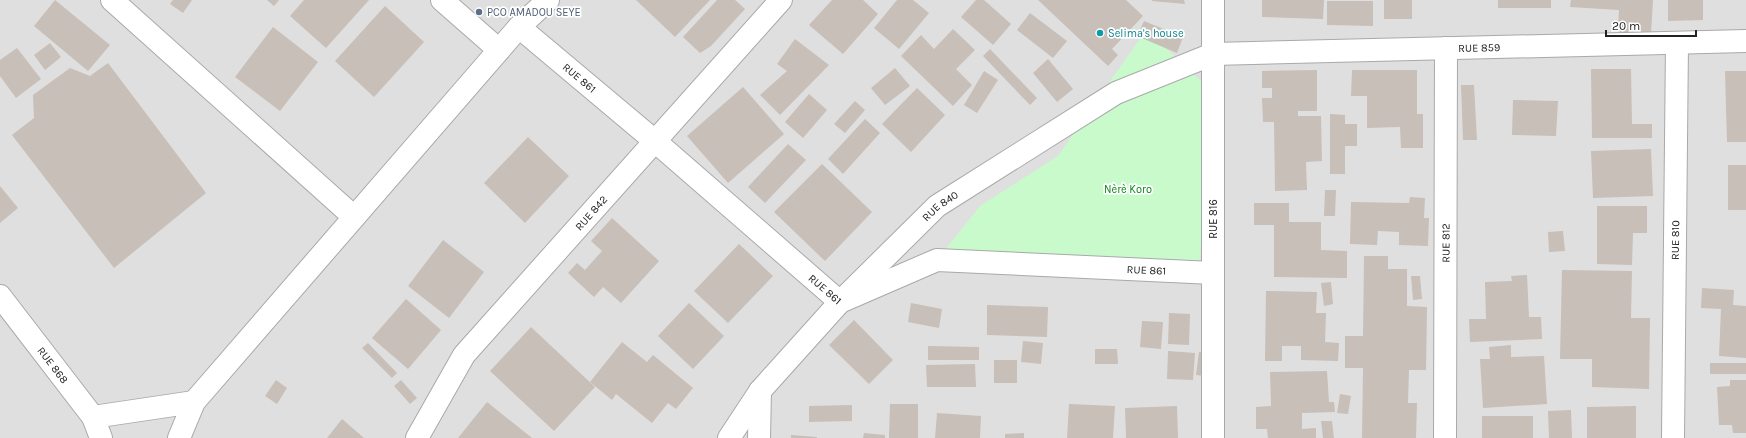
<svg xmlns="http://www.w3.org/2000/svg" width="1746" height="438" font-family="Karla,sans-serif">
  <rect width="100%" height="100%" fill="#f2efe9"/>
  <rect fill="#e0dfdf" x="0" y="0" width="1746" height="438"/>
  <polygon fill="#c8facc" points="1146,30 1210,89 1210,138 1199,269 937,260 980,206 1058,156"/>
  <g fill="#c7bfb8">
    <polygon points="55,0 110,45 88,71 34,26"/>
    <polygon points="173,0 192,0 183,13 170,4"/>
    <polygon points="267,0 279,0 274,6"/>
    <polygon points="304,0 369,0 326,48 290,16"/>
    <polygon points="636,0 710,0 675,37"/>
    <polygon points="717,0 735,0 745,9 711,46 700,53 683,37"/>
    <polygon points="832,0 863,0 878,14 843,54 809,25"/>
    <polygon points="897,0 913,0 929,13 899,49 874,28"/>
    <polygon points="976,0 984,0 1011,24 993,45 961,17"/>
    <polygon points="1038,0 1126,0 1143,16 1112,49 1118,55 1108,66"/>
    <polygon points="1152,0 1184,0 1185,4 1152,1"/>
    <polygon points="1262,0 1324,0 1323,19 1262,17"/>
    <rect x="1384" y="0" width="28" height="19"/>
    <rect x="1498" y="0" width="53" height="8"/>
    <polygon points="1571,0 1653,0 1651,34 1618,32 1619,10 1570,7"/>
    <polygon points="1668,0 1703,0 1703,20 1668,21"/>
    <polygon points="1327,1 1373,1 1373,26 1327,25"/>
    <polygon points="385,6 424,42 374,97 335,61"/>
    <polygon points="1030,13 1067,41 1053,58 1017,30"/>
    <polygon points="1144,21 1183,37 1177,53 1137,36"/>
    <polygon points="273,27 318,62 280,111 235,77"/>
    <polygon points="953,29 975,50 956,69 972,85 953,106 901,56 921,35 934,49"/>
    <polygon points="795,39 829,65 780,115 760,95 787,71 777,64"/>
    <polygon points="50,43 61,57 45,70 34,55"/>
    <polygon points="17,48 41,79 16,98 0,76 0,60"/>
    <polygon points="990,49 1037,98 1030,105 983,56"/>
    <polygon points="1048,59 1073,89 1057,102 1033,73"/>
    <polygon points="108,63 206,193 114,268 12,135 34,118 33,95 70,68 90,76"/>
    <polygon points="895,68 910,86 885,105 871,88"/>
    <polygon points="1591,69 1631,69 1632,124 1652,124 1652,138 1592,138"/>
    <polygon points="1317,70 1317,111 1298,111 1298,116 1321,116 1322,161 1306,162 1307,190 1275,191 1274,122 1263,122 1262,98 1272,98 1272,88 1262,88 1262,71"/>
    <polygon points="1352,70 1417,70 1417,114 1423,114 1423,148 1401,148 1400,127 1367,128 1367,96 1351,96"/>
    <polygon points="984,71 998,80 977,113 964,105"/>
    <polygon points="1725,71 1746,71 1746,142 1727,142"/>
    <polygon points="1461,85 1474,85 1477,140 1463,140"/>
    <polygon points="743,87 784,134 728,183 687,136"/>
    <polygon points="917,88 945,115 911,152 882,124"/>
    <polygon points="809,94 827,110 803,138 785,122"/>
    <polygon points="1513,100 1558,101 1556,136 1512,135"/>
    <polygon points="855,101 865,110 845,133 834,124"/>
    <polygon points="1330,114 1345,115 1345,124 1357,124 1357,146 1345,146 1345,174 1330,174"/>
    <polygon points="865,119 880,133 843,174 828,159"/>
    <polygon points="528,137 569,176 525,223 484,183"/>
    <polygon points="788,144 806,160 765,203 748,187"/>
    <polygon points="1651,149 1653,196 1593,198 1591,151"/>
    <polygon points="822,164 872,212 825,261 774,212"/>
    <rect x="1728" y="165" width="18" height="45"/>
    <polygon points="0,186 18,208 0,223"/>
    <polygon points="1325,190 1336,190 1335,216 1324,216"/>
    <polygon points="1410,197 1425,198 1424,218 1429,218 1428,246 1399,245 1399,232 1378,231 1377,245 1350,244 1351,202 1409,203"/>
    <polygon points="1254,203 1289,203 1289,222 1321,222 1321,250 1347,251 1347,278 1274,277 1274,225 1254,225"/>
    <polygon points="1597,206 1647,206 1647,233 1633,233 1632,265 1597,264"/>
    <polygon points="612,218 659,261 621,303 603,287 594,297 568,273 577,263 585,270 602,251 591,241"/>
    <polygon points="1563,231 1565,251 1549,252 1548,232"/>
    <polygon points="443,240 484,272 449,318 408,286"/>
    <polygon points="739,244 773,276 728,323 694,291"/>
    <polygon points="1364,256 1388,256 1388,269 1407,269 1407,306 1427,307 1426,370 1409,370 1408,403 1417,403 1416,438 1362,438 1363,368 1345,368 1345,336 1363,336"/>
    <polygon points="1562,270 1632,271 1631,318 1650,318 1649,389 1592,387 1592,359 1560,359"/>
    <polygon points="1527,275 1529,317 1541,317 1542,339 1470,342 1469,319 1486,319 1485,282 1512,281 1511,276"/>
    <polygon points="1411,276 1420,276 1422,299 1413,300"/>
    <polygon points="1331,282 1333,304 1324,306 1321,283"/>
    <polygon points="1702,288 1734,290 1733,305 1746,306 1746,358 1719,356 1721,309 1701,308"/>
    <polygon points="1266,291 1317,292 1316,313 1326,313 1325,342 1339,343 1338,361 1301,360 1301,346 1282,346 1282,361 1265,361"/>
    <polygon points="406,299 441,330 408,369 372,338"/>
    <polygon points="689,303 724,336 693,369 658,336"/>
    <polygon points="911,303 942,309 939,328 908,322"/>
    <polygon points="987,305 1048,307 1047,337 987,335"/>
    <polygon points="1169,313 1190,314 1189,345 1168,344"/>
    <polygon points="854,320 893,360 869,384 829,345"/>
    <polygon points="1142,321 1163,322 1161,349 1140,347"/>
    <polygon points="531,327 595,387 554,431 490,371"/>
    <polygon points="1023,341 1043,343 1041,364 1021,362"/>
    <polygon points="622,342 647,362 653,355 693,388 676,409 668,403 652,423 616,394 612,400 590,382"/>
    <polygon points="368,343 397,373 392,378 362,348"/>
    <polygon points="1511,345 1511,357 1544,356 1547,404 1483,408 1480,359 1490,359 1489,347"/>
    <polygon points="928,346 979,347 979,360 928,360"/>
    <polygon points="1095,349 1117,349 1118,364 1095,364"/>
    <polygon points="1168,351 1195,353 1193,380 1167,379"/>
    <polygon points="1199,352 1209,353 1206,376 1196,375"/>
    <rect x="994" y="360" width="23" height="23"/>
    <rect x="1710" y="363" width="36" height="11"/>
    <polygon points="975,364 976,387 927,387 926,365"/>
    <polygon points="1327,371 1329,402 1334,402 1335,412 1302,413 1302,429 1316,428 1316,438 1268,438 1267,429 1256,429 1256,407 1271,406 1270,372"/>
    <polygon points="276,380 287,388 277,404 265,396"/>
    <polygon points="401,380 417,398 410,404 394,386"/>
    <polygon points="1730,380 1746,380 1746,433 1733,433 1732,425 1719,425 1717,387 1730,386"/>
    <polygon points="1340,394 1351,396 1348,414 1337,413"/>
    <polygon points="487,402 532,438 458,438"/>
    <polygon points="890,404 918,404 918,438 889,438"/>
    <polygon points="1069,404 1115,406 1113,438 1067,438"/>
    <polygon points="852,405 852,421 809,422 809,406"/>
    <polygon points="1177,406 1178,438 1126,438 1125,408"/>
    <polygon points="1636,406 1636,438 1587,438 1587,407"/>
    <polygon points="1571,410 1572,438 1549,438 1548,411"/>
    <polygon points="937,413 981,416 980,438 935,438"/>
    <rect x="1482" y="416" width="51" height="22"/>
    <polygon points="342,419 364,438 327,438"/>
    <polygon points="1321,421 1332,421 1334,438 1323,438"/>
    <polygon points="864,433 885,435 885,438 863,438"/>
    <polygon points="1024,433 1024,438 1005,438 1005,434"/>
    <polygon points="791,435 817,437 817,438 791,438"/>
  </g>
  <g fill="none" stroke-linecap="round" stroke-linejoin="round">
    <g stroke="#a9a9a9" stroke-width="24">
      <g id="street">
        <polyline points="112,0 354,217"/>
        <polyline points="442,0 499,50"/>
        <polyline points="1213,0 1213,438"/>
        <path id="s1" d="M519,27L656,142L840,302L937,260L1213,273"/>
        <path id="s2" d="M0,296L93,417L101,438"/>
        <polyline points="93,417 194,402"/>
        <polyline points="179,438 194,402 519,27 548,0"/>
        <path id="s3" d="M417,438L464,355L781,0"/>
        <path id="s4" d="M729,438L760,391L840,302L937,206L1116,93L1213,54L1746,41"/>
        <polyline points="759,438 760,391"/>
        <path id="s5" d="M1445,438L1446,48"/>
        <path id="s6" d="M1673,438L1677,43"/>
      </g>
    </g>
    <use href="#street" stroke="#fff" stroke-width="22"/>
  </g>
  <circle fill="#5c6f8a" stroke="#fff" stroke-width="1.5" cx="479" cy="12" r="4"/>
  <circle fill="#0f9aa8" stroke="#fff" stroke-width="1.5" cx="1100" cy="33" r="4"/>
  <g text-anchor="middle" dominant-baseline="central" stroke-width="3.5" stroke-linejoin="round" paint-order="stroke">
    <g font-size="11" fill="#4e5e75" stroke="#fff" text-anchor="start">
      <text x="487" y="12">PCO AMADOU SEYE</text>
    </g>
    <g font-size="11" fill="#0d838f" stroke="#fff" text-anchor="start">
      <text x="1108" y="33">Selima's house</text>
    </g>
    <g font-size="11" fill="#222" stroke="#fff">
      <text stroke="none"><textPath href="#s4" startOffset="895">RUE 859</textPath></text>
      <text stroke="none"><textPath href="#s1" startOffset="79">RUE 861</textPath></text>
      <text stroke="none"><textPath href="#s4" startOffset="315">RUE 840</textPath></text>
      <text stroke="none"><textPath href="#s3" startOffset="286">RUE 842</textPath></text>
      <text transform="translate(1213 219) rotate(-90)">RUE 816</text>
      <text stroke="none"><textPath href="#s6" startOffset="198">RUE 810</textPath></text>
      <text stroke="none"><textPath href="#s5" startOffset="195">RUE 812</textPath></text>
      <text stroke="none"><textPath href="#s1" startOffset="738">RUE 861</textPath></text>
      <text stroke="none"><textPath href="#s1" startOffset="403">RUE 861</textPath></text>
      <text stroke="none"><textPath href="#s2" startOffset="87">RUE 868</textPath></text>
    </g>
    <g font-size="11" fill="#0c8416" stroke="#fff">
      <text x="1128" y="189">Nèrè Koro</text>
    </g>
  </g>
  <path d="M1606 30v6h90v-6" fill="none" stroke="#222222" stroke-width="2"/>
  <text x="1612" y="30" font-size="12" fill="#222222" stroke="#ffffff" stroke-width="3" paint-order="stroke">20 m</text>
</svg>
